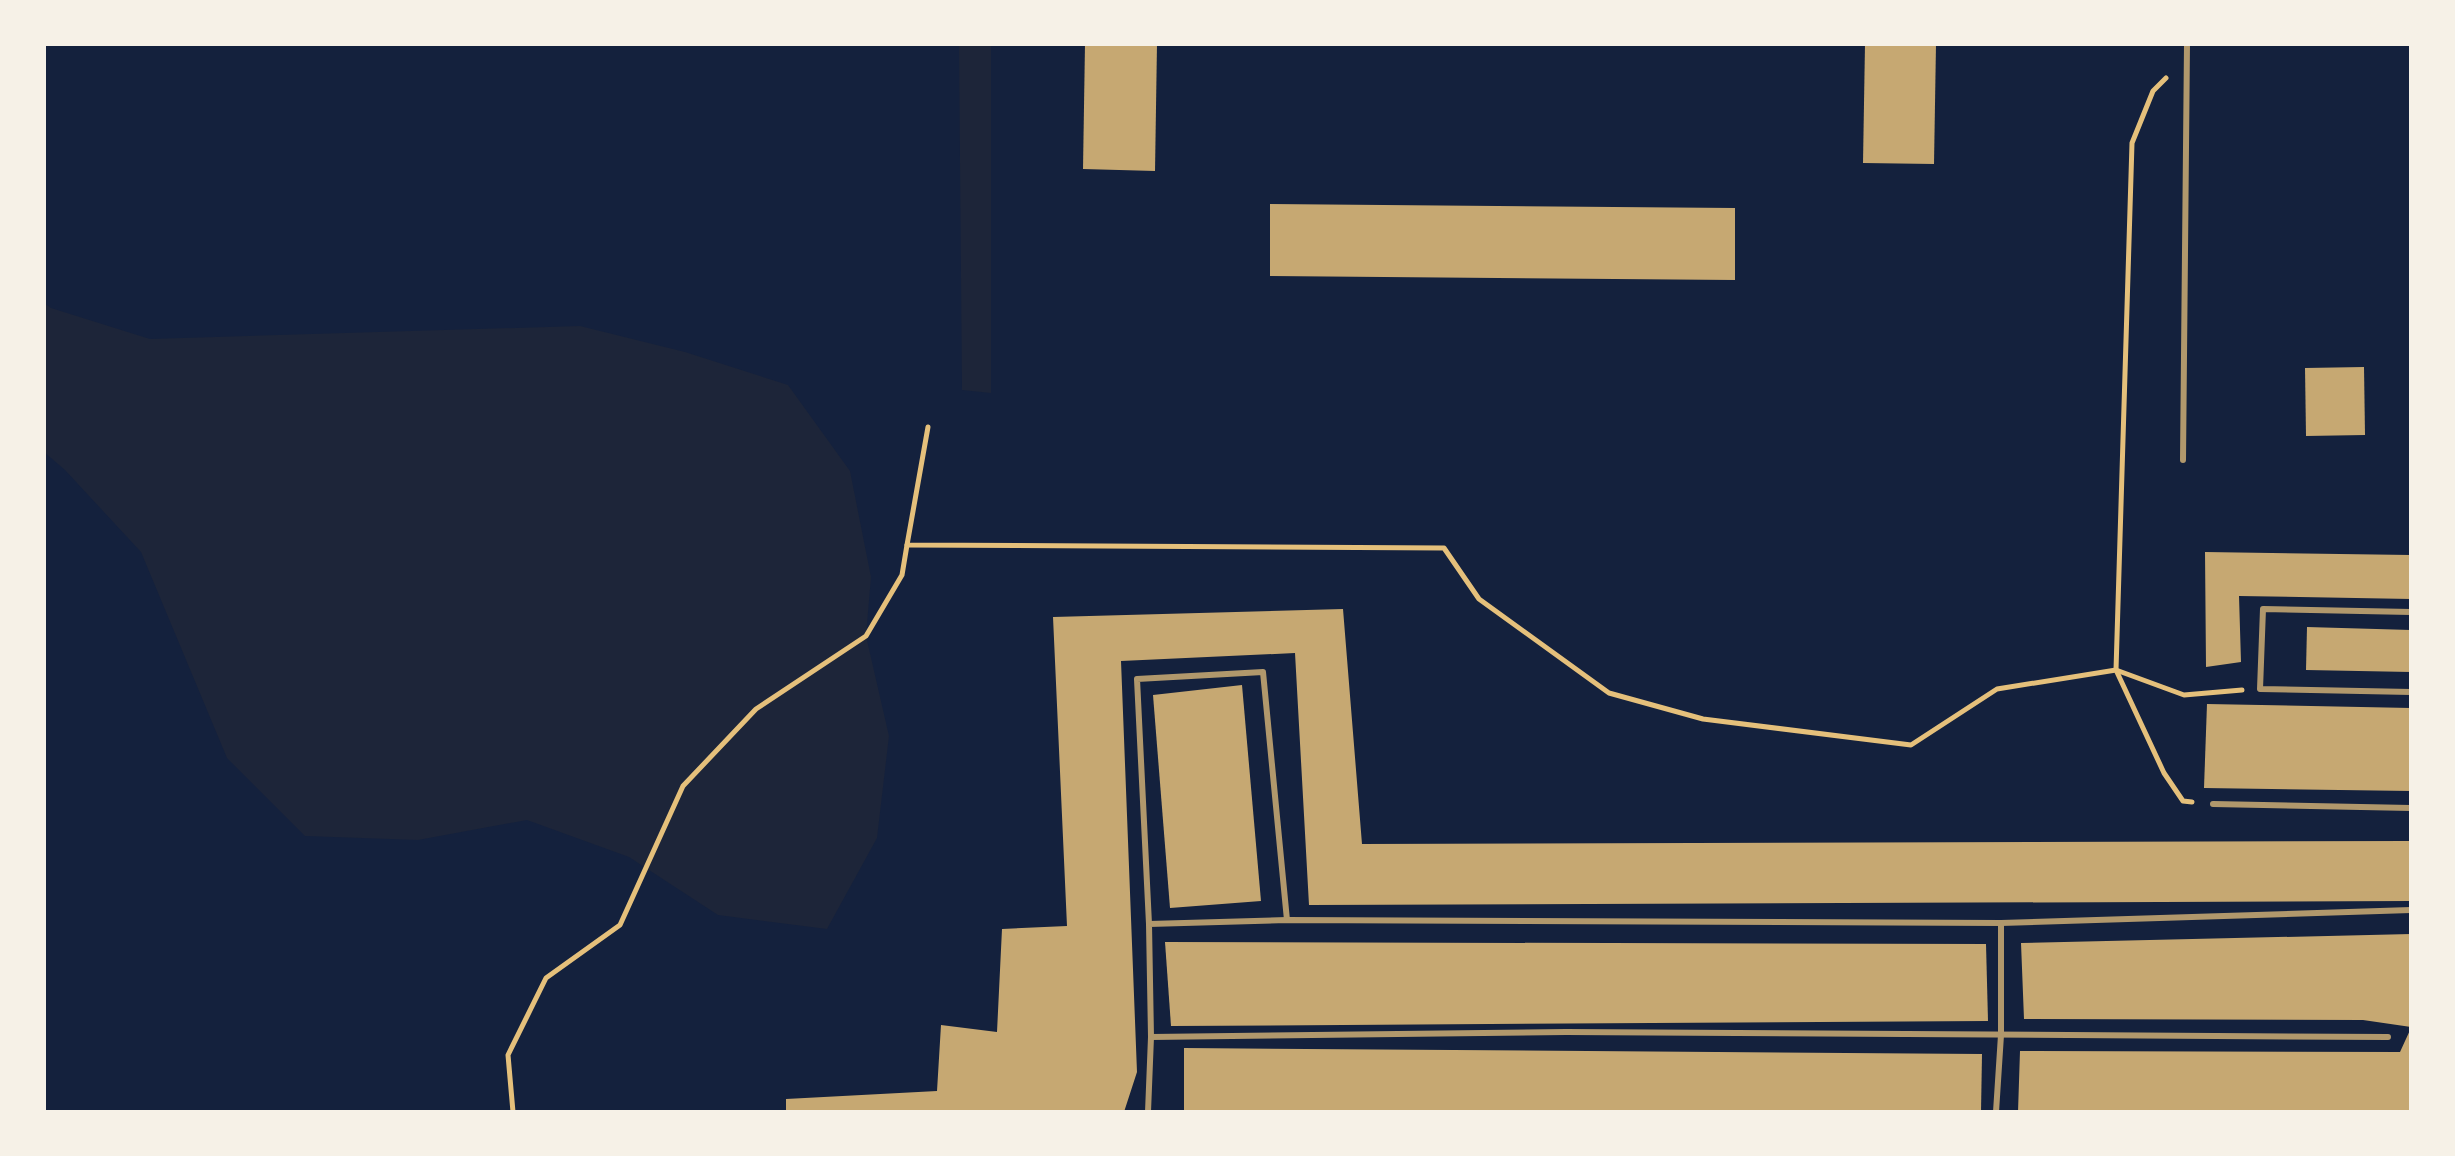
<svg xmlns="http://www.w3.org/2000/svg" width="2455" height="1156" font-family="Georgia,serif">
  <rect width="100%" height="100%" fill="#14213d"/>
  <g fill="#1d2539">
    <polygon points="959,44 991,44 991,393 962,390"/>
    <polygon points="44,303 51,308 150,339 580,326 685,352 788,385 850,471 871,577 866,636 889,736 877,838 827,929 718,915 629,857 527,820 418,840 305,836 227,758 141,552 65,470 44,452"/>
  </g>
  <g fill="#c6a872">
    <polygon points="1085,44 1157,44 1155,171 1083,169"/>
    <polygon points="1865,44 1936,44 1934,164 1863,163"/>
    <polygon points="1270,204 1735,208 1735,280 1270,276"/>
    <polygon points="2364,367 2365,435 2306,436 2305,368"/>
    <polygon points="2205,552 2411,555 2411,599 2239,596 2241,662 2206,667"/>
    <polygon points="1343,609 1362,844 2411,841 2411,901 1309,905 1295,653 1121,661 1137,1072 1124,1112 786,1112 786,1099 937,1091 941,1025 997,1032 1002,929 1067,926 1053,617"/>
    <polygon points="2307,627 2411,630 2411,672 2306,670"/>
    <polygon points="1242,685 1261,901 1170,908 1153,695"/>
    <polygon points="2207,704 2411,708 2411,791 2204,788"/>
    <polygon points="2411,934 2411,1027 2363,1020 2024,1019 2021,943"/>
    <polygon points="1165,942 1986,944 1988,1021 1171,1026"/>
    <polygon points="2411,1028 2411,1112 2018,1112 2020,1051 2400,1052"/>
    <polygon points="1184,1048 1982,1054 1981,1112 1184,1112"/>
  </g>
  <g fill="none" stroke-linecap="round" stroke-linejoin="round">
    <g stroke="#e5c07b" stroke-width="5">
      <polyline points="2166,78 2153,91 2132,143 2116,670 2164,773 2183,801 2192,802"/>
      <polyline points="928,427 907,545 1444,548 1479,599 1609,693 1703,719 1911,745 1997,689 2116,670 2184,695 2242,690"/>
      <polyline points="513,1112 508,1055 546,978 620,925 683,786 756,709 866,636 902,575 907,545"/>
    </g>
    <g stroke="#b1986c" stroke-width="6">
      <polyline points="2183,460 2187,44"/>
      <polyline points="2411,612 2263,609 2260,689 2411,692"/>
      <polyline points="2213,804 2411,808"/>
      <polyline points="1149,924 1137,679 1263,672 1287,920"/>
      <polyline points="1151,1037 1566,1032 2388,1037"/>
      <polyline points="1148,1112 1151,1037 1149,924 1287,920 2001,923 2411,910"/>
      <polyline points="1996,1112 2001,1035 2001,923"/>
    </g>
  </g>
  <rect width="2455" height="1156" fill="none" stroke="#f6f1e7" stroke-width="92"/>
</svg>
